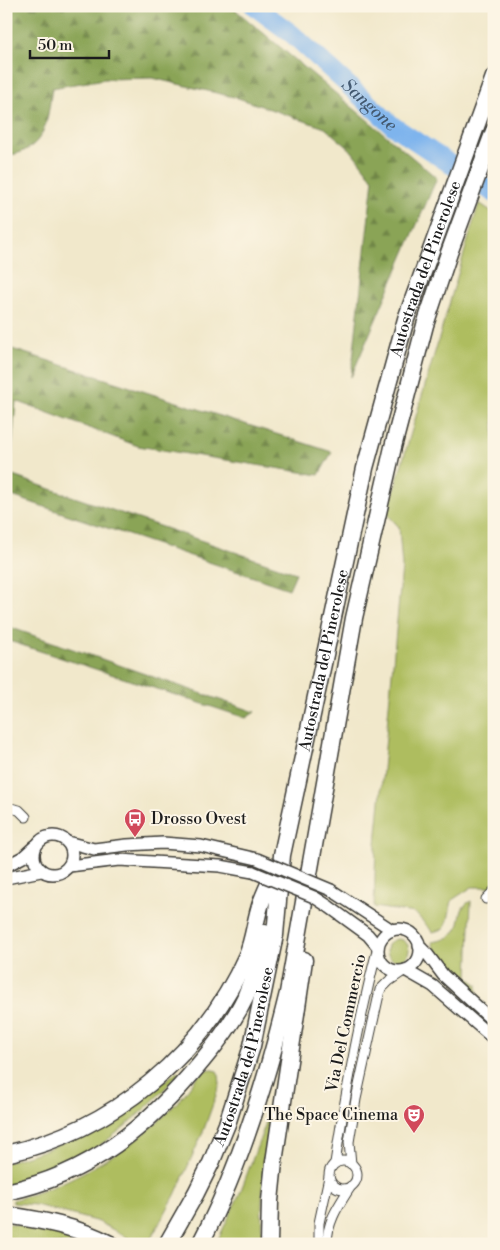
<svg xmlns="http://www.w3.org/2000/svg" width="500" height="1250" font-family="'Libre Bodoni',serif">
  <defs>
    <pattern id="forest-firs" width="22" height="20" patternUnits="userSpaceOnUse" patternTransform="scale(1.25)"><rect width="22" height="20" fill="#8aa456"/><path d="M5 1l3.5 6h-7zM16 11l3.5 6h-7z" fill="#708546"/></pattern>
  </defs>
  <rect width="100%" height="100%" fill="#fcf5e5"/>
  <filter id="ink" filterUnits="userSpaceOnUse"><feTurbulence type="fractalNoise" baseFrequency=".02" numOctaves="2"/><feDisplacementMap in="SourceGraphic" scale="10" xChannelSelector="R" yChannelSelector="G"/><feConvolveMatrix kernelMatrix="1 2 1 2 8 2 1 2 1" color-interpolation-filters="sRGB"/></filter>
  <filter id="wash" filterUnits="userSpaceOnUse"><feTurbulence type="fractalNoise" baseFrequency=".0096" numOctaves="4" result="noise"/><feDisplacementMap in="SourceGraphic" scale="20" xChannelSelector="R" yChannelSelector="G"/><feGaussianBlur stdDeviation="1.12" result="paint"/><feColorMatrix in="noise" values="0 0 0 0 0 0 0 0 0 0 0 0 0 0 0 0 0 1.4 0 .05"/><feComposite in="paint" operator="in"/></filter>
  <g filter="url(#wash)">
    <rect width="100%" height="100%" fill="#f1e8cb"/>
    <g fill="#aebd5f" stroke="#656c3e">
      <polygon points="479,203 494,213 494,887 472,887 452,900 448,920 444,929 433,932 415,913 374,907 376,844 402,567 399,527 387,514"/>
      <path d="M471,901L468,978L477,984V997L438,958L432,942C473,937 450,910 471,901Z"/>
      <circle cx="398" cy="950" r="11"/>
      <path d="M208,1069L217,1071L219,1075L220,1084L203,1132L175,1195L148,1244H128L130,1239L99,1222L36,1205L13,1203V1200C63,1187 118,1157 157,1122C166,1114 174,1106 182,1097C190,1088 196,1074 208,1069Z"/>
      <path d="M177,1071L179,1073C143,1114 101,1151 50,1173C36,1179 21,1182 6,1186V1162C72,1145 125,1115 177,1071Z"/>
      <path d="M271,1109L273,1110C265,1155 260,1198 262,1244H216L240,1193Z"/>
      <polygon points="6,1223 63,1232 95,1244 6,1244"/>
    </g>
    <g fill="url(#forest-firs)" stroke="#536039">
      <path d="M6,6H231L437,178L351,377L373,179L350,149L325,128L238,98L152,78L105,79L52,88C47,121 47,150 6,156Z"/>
      <polygon points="6,347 332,452 319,475 138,446 16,401 10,475 296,573 289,589 6,494"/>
      <polygon points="6,626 255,712 246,718 6,640"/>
    </g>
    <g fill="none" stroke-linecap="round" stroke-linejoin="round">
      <path stroke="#7eb4ed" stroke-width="19" id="s1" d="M254,6L292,34L393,126L494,193"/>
    </g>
  </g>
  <g filter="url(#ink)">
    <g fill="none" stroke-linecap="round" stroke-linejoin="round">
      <g stroke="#3c3b36" stroke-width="11">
        <g id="minor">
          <polyline points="6,807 19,810 26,817"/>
          <polyline points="486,899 494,891"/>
          <circle cx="343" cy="1175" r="14"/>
          <path d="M335,1163C346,1091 359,1019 378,947"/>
          <polyline points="351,1164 349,1142 356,1099 380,990 389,981 405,970"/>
          <polyline points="319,1244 319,1223 329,1177"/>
          <path d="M327,1244C327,1221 339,1205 351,1186"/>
        </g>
      </g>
      <g stroke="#3c3b36" stroke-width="14">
        <g id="tertiary">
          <circle cx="53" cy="855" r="19"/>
          <polyline points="67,842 94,849 127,845 163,843 201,846 257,859"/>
          <polyline points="6,866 23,857 35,846"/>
          <polyline points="69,866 119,860 220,866 253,872"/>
          <polyline points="6,878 41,871"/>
          <polyline points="331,890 392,930"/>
          <polyline points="328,906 368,935 378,947"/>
          <circle cx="399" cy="950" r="21"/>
          <polyline points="419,946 428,955 443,975 494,1022"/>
          <polyline points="405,970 433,986 494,1039"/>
        </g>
      </g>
      <g stroke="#3c3b36" stroke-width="19">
        <g id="motorway">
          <path d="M6,1154C113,1130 203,1055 247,955C254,938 255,920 261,903C265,892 271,880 276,868"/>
          <path d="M6,1192C90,1175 149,1126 202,1061C218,1042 234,1021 245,998C254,977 260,955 265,933"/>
          <path d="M6,1215C42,1220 78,1227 110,1244"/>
          <path id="s2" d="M167,1244L196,1193L211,1163L227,1124L252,1046L275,935L282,855L365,468L406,319L494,77"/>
          <path d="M200,1244C240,1169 268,1075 288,993L354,618L393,447L425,325L449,253L494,131"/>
          <polyline points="269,1244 270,1201 274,1162 304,960"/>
        </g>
      </g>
      <use href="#minor" stroke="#fff" stroke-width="9"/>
      <use href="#tertiary" stroke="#fff" stroke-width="11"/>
      <use href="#motorway" stroke="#fff" stroke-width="16"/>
      <g stroke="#3c3b36" stroke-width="14" stroke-linecap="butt">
        <g id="tertiary-bridge">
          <polyline points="257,859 331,890"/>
          <polyline points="253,872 314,897 328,906"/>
        </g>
      </g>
      <use href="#tertiary-bridge" stroke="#fff" stroke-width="11"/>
    </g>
  </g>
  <defs>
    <g id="bus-pin" transform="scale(1.125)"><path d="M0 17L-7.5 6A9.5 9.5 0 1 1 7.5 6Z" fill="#d1495b" stroke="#fcf5e5"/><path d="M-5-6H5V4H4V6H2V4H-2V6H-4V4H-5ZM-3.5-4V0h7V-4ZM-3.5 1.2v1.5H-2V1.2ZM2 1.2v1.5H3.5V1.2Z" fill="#fff"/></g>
    <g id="theatre-pin" transform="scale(1.125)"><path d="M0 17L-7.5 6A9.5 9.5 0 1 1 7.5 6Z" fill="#d1495b" stroke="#fcf5e5"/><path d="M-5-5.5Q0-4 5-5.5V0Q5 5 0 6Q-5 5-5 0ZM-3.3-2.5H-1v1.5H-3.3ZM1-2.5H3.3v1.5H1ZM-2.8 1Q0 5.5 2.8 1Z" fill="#fff"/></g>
  </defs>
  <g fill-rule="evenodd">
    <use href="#bus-pin" x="135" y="819"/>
    <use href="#theatre-pin" x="414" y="1115"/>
  </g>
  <g text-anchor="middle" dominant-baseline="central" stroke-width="4" stroke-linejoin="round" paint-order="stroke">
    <g font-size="16" fill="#1c1c1c" stroke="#fcf5e5">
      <text stroke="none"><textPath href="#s2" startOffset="1014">Autostrada del Pinerolese</textPath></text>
      <text stroke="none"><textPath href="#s2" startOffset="609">Autostrada del Pinerolese</textPath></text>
      <text transform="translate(346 1023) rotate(-78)">Via Del Commercio</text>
      <text stroke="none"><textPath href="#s2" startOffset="204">Autostrada del Pinerolese</textPath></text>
    </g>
    <g font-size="16" fill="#1c1c1c" stroke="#fcf5e5" text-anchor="start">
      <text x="151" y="819">Drosso Ovest</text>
      <text x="398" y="1115" text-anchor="end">The Space Cinema</text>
    </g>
    <g font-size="18" font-style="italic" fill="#435970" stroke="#fcf5e5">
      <text stroke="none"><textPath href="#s1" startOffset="152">Sangone</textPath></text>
    </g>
  </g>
  <rect width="500" height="1250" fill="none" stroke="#fcf5e5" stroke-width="25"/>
  <path d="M30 50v8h79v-8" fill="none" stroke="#1c1c1c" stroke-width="2.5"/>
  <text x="38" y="50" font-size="15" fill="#1c1c1c" stroke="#fcf5e5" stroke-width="4" paint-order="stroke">50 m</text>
</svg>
